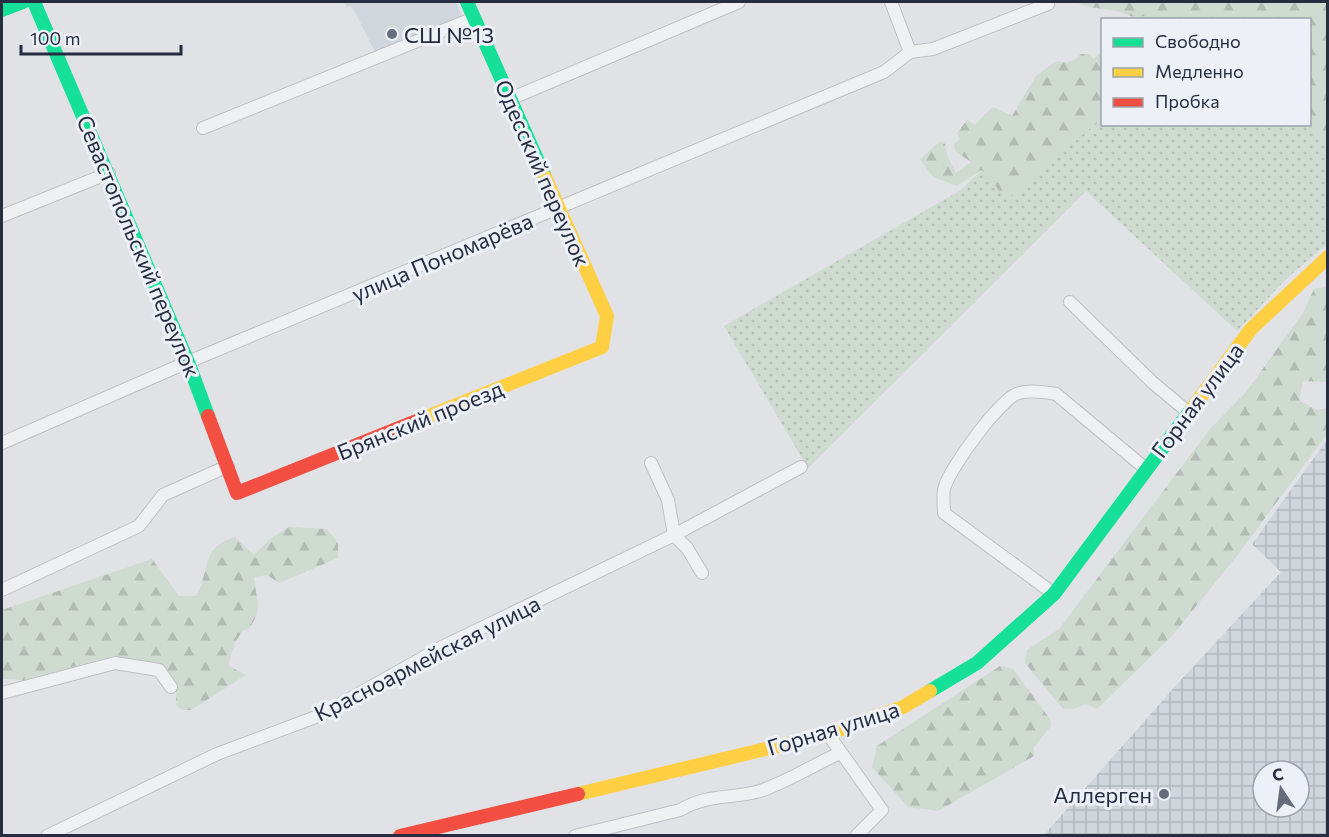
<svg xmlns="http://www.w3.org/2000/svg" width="1329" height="837" font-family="Commissioner,sans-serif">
  <defs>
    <pattern id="industrial-grid" width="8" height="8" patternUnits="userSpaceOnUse" patternTransform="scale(1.5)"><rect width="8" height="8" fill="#d1d5dc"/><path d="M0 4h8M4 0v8" fill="none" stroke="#b3b7be"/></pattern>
    <pattern id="green-dots" width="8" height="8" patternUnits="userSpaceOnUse" patternTransform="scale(1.5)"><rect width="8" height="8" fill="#cfdad0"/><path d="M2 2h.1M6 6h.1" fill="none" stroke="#b2bbb4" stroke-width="1.8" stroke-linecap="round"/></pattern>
    <pattern id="forest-firs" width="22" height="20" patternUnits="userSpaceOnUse" patternTransform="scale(1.5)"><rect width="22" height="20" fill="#cfdad0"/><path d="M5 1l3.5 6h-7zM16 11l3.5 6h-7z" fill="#b2bbb4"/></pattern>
  </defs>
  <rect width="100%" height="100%" fill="#e0e2e5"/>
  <polygon fill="#d1d5dc" points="344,2 456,2 462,17 375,52 356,14 351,6 346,7"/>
  <path fill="url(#industrial-grid)" fill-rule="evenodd" d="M1327,440V835H1044L1179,682L1281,572L1252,544ZM1263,771H1299V807H1263Z"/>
  <polygon fill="url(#green-dots)" points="1099,2 1327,2 1327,244 1287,278 1237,331 1086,191 808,468 724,326 961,190 1098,55 1102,52 1102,124 1310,124 1310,20 1136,19"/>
  <g fill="url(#forest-firs)">
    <polygon points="1075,2 1327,2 1327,150 1310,123 1310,20 1175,19 1089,7"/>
    <path d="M1081,54H1089L1101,68L1102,75V116L1098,122L1006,200L994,184L995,179L981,170L957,186L933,177L920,159L940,141L945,144L948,158L956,173L971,162L955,151L954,145L960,139L957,133L967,120L975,125L993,107L1012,116L1036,76L1056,61C1067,64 1074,62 1081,54Z"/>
    <polygon points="1326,287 1327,382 1303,381 1299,400 1316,410 1327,408 1327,434 1240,552 1172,636 1097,709 1086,704 1073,709 1063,709 1025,663 1027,650 1059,629 1210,429 1246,392 1303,313 1314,289"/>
    <path d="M289,527L327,529L338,543V558L279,583L267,575L254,577C256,601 264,607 249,629L244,630C234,641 231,651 229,666L246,675L191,710H182L176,705V687L161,666L113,656L23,680L2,679V610L152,559L179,596H196C211,571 199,548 235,537L254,555L269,540Z"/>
    <polygon points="1000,666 1013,669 1050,719 1051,726 1034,747 1034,756 938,811 908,807 872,767 877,746"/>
  </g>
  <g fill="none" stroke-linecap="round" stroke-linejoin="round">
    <g stroke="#bec0c3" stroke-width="14">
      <g id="street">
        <polyline points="891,2 910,52"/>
        <polyline points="510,99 739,2"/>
        <polyline points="203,128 474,18"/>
        <polyline points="2,216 109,173"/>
        <polyline points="1070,302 1152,382 1188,412"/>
        <polyline points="2,443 188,362 884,72 910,52 933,49 1048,4"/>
        <polyline points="651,463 668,500 674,535 687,548 702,573"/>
        <polyline points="2,590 139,526 163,495 228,466"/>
        <path d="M1054,594L944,513C944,505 942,493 945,486C951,467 1001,397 1019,393C1030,390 1045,392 1056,394L1146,469"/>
        <polyline points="2,693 115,663 159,670 171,687"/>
        <polyline points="828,734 882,810 856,836"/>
        <polyline points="47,836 217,754 321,715 442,647 674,535 801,467"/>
        <path d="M575,836L680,810C708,794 727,799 756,792C778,787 817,763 840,753"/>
      </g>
    </g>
    <use href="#street" stroke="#eff0f2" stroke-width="12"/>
    <g stroke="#16e098" stroke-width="14">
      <polyline points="34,2 188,362 208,416"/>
      <polyline points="467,2 545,177"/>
      <polyline points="2,10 23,2"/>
      <polyline points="930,691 977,663 1054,594 1191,410"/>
    </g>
    <g stroke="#ffcf43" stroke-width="14">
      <polyline points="1191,410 1251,329 1328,257"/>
      <polyline points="419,420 602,347 607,316 545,177"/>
      <polyline points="578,794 828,734 903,707 930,691"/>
    </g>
    <g stroke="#f24e42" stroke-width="14">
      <polyline points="208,416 237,493 419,420"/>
      <polyline points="400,836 578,794"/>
    </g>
  </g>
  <g fill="#676c7a" stroke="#edf0f6" stroke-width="2">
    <circle cx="392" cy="34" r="6"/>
    <circle cx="1164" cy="794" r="6"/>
  </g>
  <g text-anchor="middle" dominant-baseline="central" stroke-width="6" stroke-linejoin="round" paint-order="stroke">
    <g font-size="22" fill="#262d40" stroke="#edf0f6" text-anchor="start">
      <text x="404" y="34">СШ №13</text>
      <text x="1152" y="794" text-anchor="end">Аллерген</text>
    </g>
    <g font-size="22" fill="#262d40" stroke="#edf0f6">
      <text transform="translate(543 173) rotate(66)">Одесский переулок</text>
      <text transform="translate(139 246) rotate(67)">Севастопольский переулок</text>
      <text transform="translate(442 257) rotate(-23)">улица Пономарёва</text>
      <text transform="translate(1197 400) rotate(-53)">Горная улица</text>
      <text transform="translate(420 420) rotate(-22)">Брянский проезд</text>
      <text transform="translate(427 658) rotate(-27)">Красноармейская улица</text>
      <text transform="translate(833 728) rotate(-17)">Горная улица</text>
    </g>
  </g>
  <rect width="1329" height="837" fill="none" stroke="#262d40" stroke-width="6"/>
  <rect x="1101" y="18" width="210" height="108" fill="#edf0f6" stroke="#9da2ad" stroke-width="1.5"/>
  <rect x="1113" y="38" width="30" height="9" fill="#16e098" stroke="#9da2ad" stroke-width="1.5"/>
  <text x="1155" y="48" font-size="18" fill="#262d40">Свободно</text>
  <rect x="1113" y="68" width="30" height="9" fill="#ffcf43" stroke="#9da2ad" stroke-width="1.5"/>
  <text x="1155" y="78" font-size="18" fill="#262d40">Медленно</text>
  <rect x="1113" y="98" width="30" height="9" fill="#f24e42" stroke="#9da2ad" stroke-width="1.5"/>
  <text x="1155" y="108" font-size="18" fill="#262d40">Пробка</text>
  <g transform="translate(1281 789) rotate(347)"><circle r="28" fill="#edf0f6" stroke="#9da2ad" stroke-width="1.5"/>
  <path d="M0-4.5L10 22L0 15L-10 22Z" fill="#676c7a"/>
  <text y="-9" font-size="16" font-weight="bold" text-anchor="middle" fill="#262d40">С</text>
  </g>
  <path d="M21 45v9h160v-9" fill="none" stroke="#262d40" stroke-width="3"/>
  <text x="30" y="45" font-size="18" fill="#262d40" stroke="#edf0f6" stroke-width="4.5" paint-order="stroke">100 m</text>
</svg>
